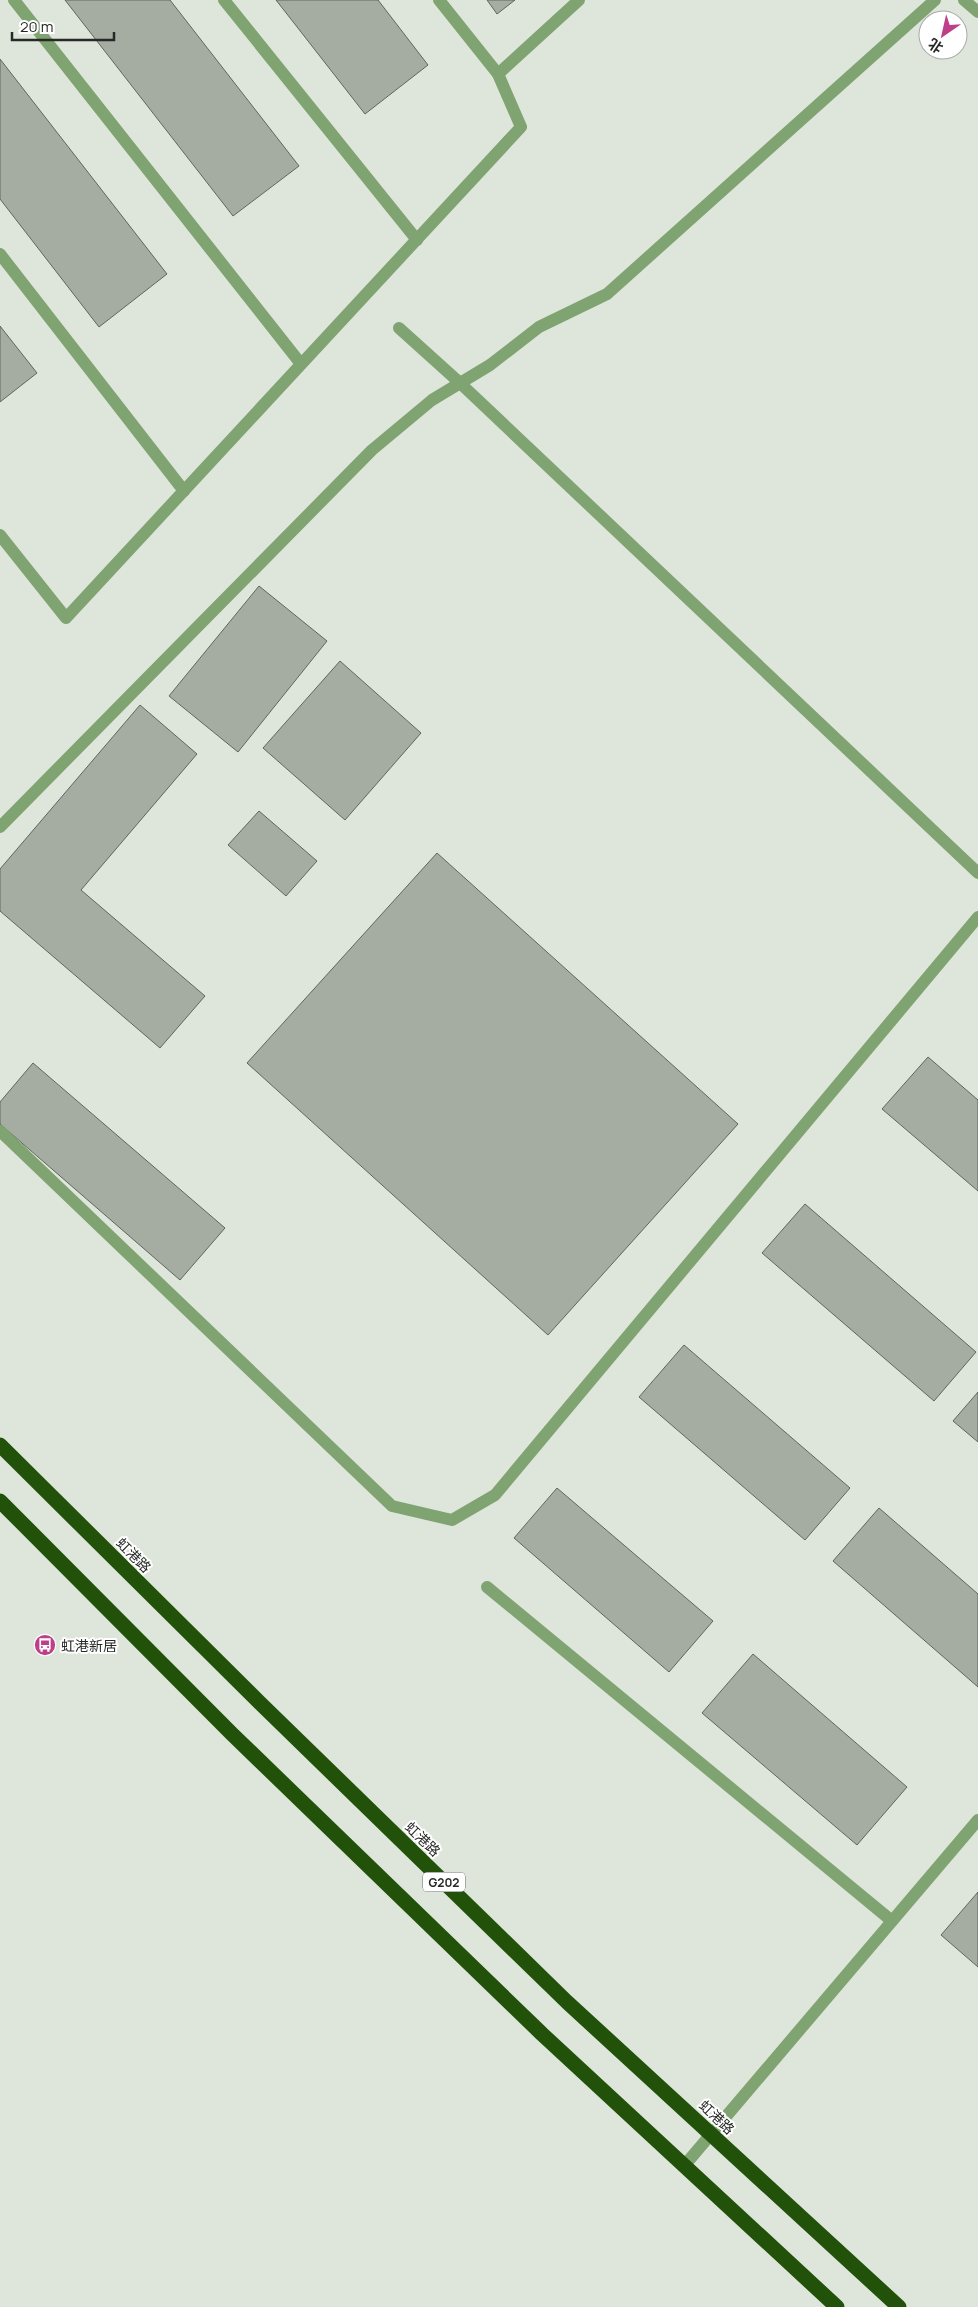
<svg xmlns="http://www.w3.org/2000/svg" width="978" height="2307" font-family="Manrope,'Noto Sans SC',sans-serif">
  <rect width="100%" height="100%" fill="#dee6dc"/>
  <g fill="#a5aca2" stroke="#60665e">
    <polygon points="65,0 170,0 299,166 233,216"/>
    <polygon points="276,0 378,0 428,65 365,114"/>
    <polygon points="487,0 515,0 497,14"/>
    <polygon points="0,59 167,274 99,327 0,199"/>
    <polygon points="0,326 37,373 0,402"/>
    <polygon points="259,586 327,641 238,752 169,696"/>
    <polygon points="340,661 421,733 345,820 263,748"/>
    <polygon points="140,705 197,754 81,890 205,996 160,1048 0,911 0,869"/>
    <polygon points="259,811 317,861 286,896 228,845"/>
    <polygon points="437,853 738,1124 548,1335 247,1063"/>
    <polygon points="928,1057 978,1100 978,1191 882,1109"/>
    <polygon points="33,1063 225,1228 180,1280 0,1124 0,1102"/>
    <polygon points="805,1204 976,1352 934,1401 762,1253"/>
    <polygon points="684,1345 850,1488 805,1540 639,1397"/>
    <polygon points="978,1392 978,1442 953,1421"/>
    <polygon points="557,1488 713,1621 669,1672 514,1538"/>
    <polygon points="879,1508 978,1594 978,1687 833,1561"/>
    <polygon points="753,1654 907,1787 857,1845 702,1713"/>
    <polygon points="978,1892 978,1967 941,1935"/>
  </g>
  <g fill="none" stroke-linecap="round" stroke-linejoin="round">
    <g stroke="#7fa471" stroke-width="12">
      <polyline points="14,0 301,364"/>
      <polyline points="224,0 417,240"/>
      <polyline points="498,74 579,0"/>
      <polyline points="0,254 184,491"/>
      <polyline points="0,535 66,618 521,127 498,74 439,0"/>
    </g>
    <g stroke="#7fa471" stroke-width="12">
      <polyline points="964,0 978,12"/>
      <polyline points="399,328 460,383 978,873"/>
      <polyline points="0,827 372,450 432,400 490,365 539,327 607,294 935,0"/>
      <polyline points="0,1131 392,1506 452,1520 495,1495 978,917"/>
      <polyline points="487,1587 892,1921"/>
      <polyline points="684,2166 978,1820"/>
    </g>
    <g stroke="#225109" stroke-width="15">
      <polyline points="0,1445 260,1703 567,2002 899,2307"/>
      <polyline points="0,1501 232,1734 542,2034 837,2307"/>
    </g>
  </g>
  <defs>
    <g id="bus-disc" transform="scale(1.125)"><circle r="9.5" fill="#bd3e89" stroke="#fff"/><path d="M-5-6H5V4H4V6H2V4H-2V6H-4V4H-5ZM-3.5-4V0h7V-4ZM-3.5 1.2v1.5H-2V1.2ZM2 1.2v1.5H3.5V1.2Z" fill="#fff"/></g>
  </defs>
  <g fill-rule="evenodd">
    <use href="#bus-disc" x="45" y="1645"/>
  </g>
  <g text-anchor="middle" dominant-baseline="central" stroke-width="4" stroke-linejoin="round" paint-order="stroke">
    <rect fill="#fff" stroke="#676966" stroke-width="1" x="423" y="1872.5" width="42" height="19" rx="4"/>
    <g font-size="12" font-weight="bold" fill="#262925">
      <text x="444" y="1882">G202</text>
    </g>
    <g font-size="14" fill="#262925" stroke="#fff">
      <text transform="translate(134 1555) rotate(45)">虹港路</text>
      <text transform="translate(423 1839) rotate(44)">虹港路</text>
      <text transform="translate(717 2117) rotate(43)">虹港路</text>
    </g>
    <g font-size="14" fill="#262925" stroke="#fff" text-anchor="start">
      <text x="61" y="1645">虹港新居</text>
    </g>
  </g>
  <g transform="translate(943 35) rotate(214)"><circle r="24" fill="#ffffff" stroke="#a8a9a8"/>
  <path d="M0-4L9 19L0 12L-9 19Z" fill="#bd3e89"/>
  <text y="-8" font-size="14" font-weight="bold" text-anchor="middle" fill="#262925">北</text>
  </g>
  <path d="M12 32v8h102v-8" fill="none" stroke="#262925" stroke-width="2.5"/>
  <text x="20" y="32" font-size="15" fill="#262925" stroke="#ffffff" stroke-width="4" paint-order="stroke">20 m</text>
</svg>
